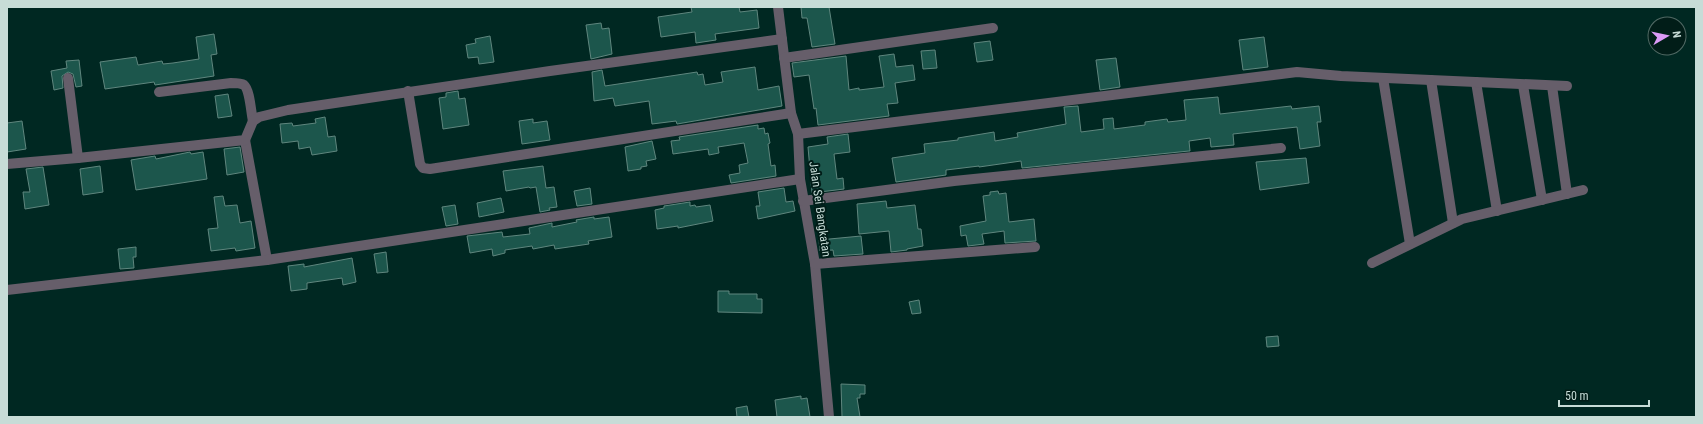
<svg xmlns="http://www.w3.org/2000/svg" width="1703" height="424" font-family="'Roboto Condensed',sans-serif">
  <rect width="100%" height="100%" fill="#002822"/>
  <g fill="#1c564c" stroke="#5f867e">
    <polygon points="691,7 739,7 740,12 757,10 759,28 715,34 716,40 696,43 695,32 661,37 658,17 692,12"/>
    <polygon points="801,7 829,7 835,44 812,47 807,18 802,18"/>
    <polygon points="601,23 602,29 609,28 612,54 591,59 586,25"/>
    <polygon points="214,34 217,54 211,55 214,76 155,85 154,82 105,89 100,62 136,57 138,65 162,61 163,64 173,63 199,59 196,37"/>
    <polygon points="490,36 494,62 479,64 478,57 468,58 466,45 476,43 475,39"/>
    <polygon points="1264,37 1268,67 1243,70 1239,40"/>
    <polygon points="990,41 993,60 977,62 974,43"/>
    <polygon points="935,50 937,68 923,69 921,51"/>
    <polygon points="894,54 896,67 913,65 915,80 895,83 898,103 887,104 889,116 818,125 816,108 814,109 809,75 794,77 792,63 846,56 849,90 859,88 859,90 884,87 879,56"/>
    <polygon points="1116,58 1120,87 1100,90 1096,60"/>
    <polygon points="79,60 82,86 76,87 73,74 68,72 62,76 63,88 54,90 51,71 67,68 66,61"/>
    <polygon points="755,67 758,90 779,86 782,106 677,124 676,121 652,124 649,101 615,106 613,98 594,101 592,72 602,70 605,86 697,72 698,75 703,74 705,85 723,82 721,72"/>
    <polygon points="458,91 459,99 465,98 469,125 443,129 439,98 446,97 446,93"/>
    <polygon points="228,94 232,116 218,118 215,96"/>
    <polygon points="1218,97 1220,114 1291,106 1292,109 1319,106 1321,122 1317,122 1320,146 1300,149 1297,127 1233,134 1234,145 1211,147 1210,138 1189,141 1190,151 1189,151 1022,168 1021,161 979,167 979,166 946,170 946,175 896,182 892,158 925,153 924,144 958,140 958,138 994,132 995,141 1018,137 1017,133 1066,124 1064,107 1078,106 1081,132 1104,129 1103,119 1113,118 1114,129 1145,125 1145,122 1167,119 1168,122 1186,120 1184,100"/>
    <polygon points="325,117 328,137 335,136 337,151 312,155 310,147 299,149 298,141 282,143 280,124 292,123 293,126 316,123 315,119"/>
    <polygon points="533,119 533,123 547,121 550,140 522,144 519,121"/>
    <polygon points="22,121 26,149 7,152 7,123"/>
    <polygon points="758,125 758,129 764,128 765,134 768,133 770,143 768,144 771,166 775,165 776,176 731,183 729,175 740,173 739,165 748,163 744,143 718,147 719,153 709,155 708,149 673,154 671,141 680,140 679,137"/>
    <polygon points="848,134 850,152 834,154 837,179 843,178 844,189 812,193 808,147 828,144 827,137"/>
    <polygon points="652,141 656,159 646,161 647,166 641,167 641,169 628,171 625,147"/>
    <polygon points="240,147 244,172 227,175 224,149"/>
    <polygon points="190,152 191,154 203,152 207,179 136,190 131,160 155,156 156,159"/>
    <polygon points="1306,158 1309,183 1260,190 1256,162"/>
    <polygon points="100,166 103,192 83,195 80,169"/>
    <polygon points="543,166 546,188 554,187 557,207 549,208 550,210 540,212 536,187 530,188 529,187 506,191 503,171"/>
    <polygon points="43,167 49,205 25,209 23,192 30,192 26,169"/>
    <polygon points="590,188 592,204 577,206 574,191"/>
    <polygon points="784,188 786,202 793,201 795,211 758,219 756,206 760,206 758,192"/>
    <polygon points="998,191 999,194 1006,193 1009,222 1034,219 1036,241 1005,243 1004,231 982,234 984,244 968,246 966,235 961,236 960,226 986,221 983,196 990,195 990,192"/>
    <polygon points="223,196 225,206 237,205 240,223 251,221 255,248 236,251 235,248 211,251 208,229 218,228 214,197"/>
    <polygon points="501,198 504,212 479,217 477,203"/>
    <polygon points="886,201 887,208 915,205 918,229 921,229 923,246 907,249 907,250 891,252 889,231 859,234 857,204"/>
    <polygon points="690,202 690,206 695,205 696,207 710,205 713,221 678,228 678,226 657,229 655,210 664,208 664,206"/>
    <polygon points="455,205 458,224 446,226 442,207"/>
    <polygon points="594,217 594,219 609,217 612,237 588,241 589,244 555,249 554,245 533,249 532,246 505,250 505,253 493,256 492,249 470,253 467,236 502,232 503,237 530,234 529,228 552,223 552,227 577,222 576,220"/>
    <polygon points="861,236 863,254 834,256 833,250 820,251 819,240"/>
    <polygon points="136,247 136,257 133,257 134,268 120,269 118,249"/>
    <polygon points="386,252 388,272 377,273 374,254"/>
    <polygon points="352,258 356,282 343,285 342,278 307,283 307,289 291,291 288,266 304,264 304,267"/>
    <polygon points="718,291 729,291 729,294 757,294 757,299 762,299 762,313 718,312"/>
    <polygon points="919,300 921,313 912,314 909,302"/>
    <polygon points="1278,336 1279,346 1267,347 1266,337"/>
    <polygon points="841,384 865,385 865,394 860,394 860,398 857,398 860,417 842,417"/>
    <polygon points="801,396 801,399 807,398 810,417 777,417 775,400"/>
    <polygon points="747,406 749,417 737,417 736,408"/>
  </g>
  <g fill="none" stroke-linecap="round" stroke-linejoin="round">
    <g stroke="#665e6a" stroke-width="10">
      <polyline points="778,7 791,113 798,134 800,179 815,264 829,417"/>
      <polyline points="784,58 993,28"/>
      <polyline points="68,78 78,158"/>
      <polyline points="1383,78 1410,244"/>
      <polyline points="1431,80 1453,223"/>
      <polyline points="1476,82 1497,211"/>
      <polyline points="1523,85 1542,200"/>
      <polyline points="1552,86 1567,194"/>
      <polyline points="408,91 420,164 423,168 430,169 791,113"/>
      <path d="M159,92L231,83C235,83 241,83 244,85C250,90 251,113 253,121"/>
      <polyline points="798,134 1297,72 1341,76 1567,86"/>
      <polyline points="245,140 267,260"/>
      <polyline points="7,164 78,158 245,140 253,121 259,117 288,110 550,71 782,39"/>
      <polyline points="803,201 954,181 1281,148"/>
      <polyline points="1372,263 1462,219 1583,190"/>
      <polyline points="815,264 1035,247"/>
      <polyline points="7,290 267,260 800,179"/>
    </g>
  </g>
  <g text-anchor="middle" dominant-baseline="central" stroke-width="4" stroke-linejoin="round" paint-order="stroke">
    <g font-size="12" fill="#c7dcd7" stroke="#011d18">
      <text transform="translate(820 209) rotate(82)">Jalan Sei Bangkatan</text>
    </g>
  </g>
  <rect width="1703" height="424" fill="none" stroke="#c7dcd7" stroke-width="16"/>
  <g transform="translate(1667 36) rotate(81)"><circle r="19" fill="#011d18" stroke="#506964"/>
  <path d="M0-3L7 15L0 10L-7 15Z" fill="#db9af6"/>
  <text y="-6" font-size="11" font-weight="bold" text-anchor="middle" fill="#c7dcd7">N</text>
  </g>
  <path d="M1559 400v6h90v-6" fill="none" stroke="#c7dcd7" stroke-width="2"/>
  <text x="1565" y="400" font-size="12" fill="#c7dcd7" stroke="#011d18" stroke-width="3" paint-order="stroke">50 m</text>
</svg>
